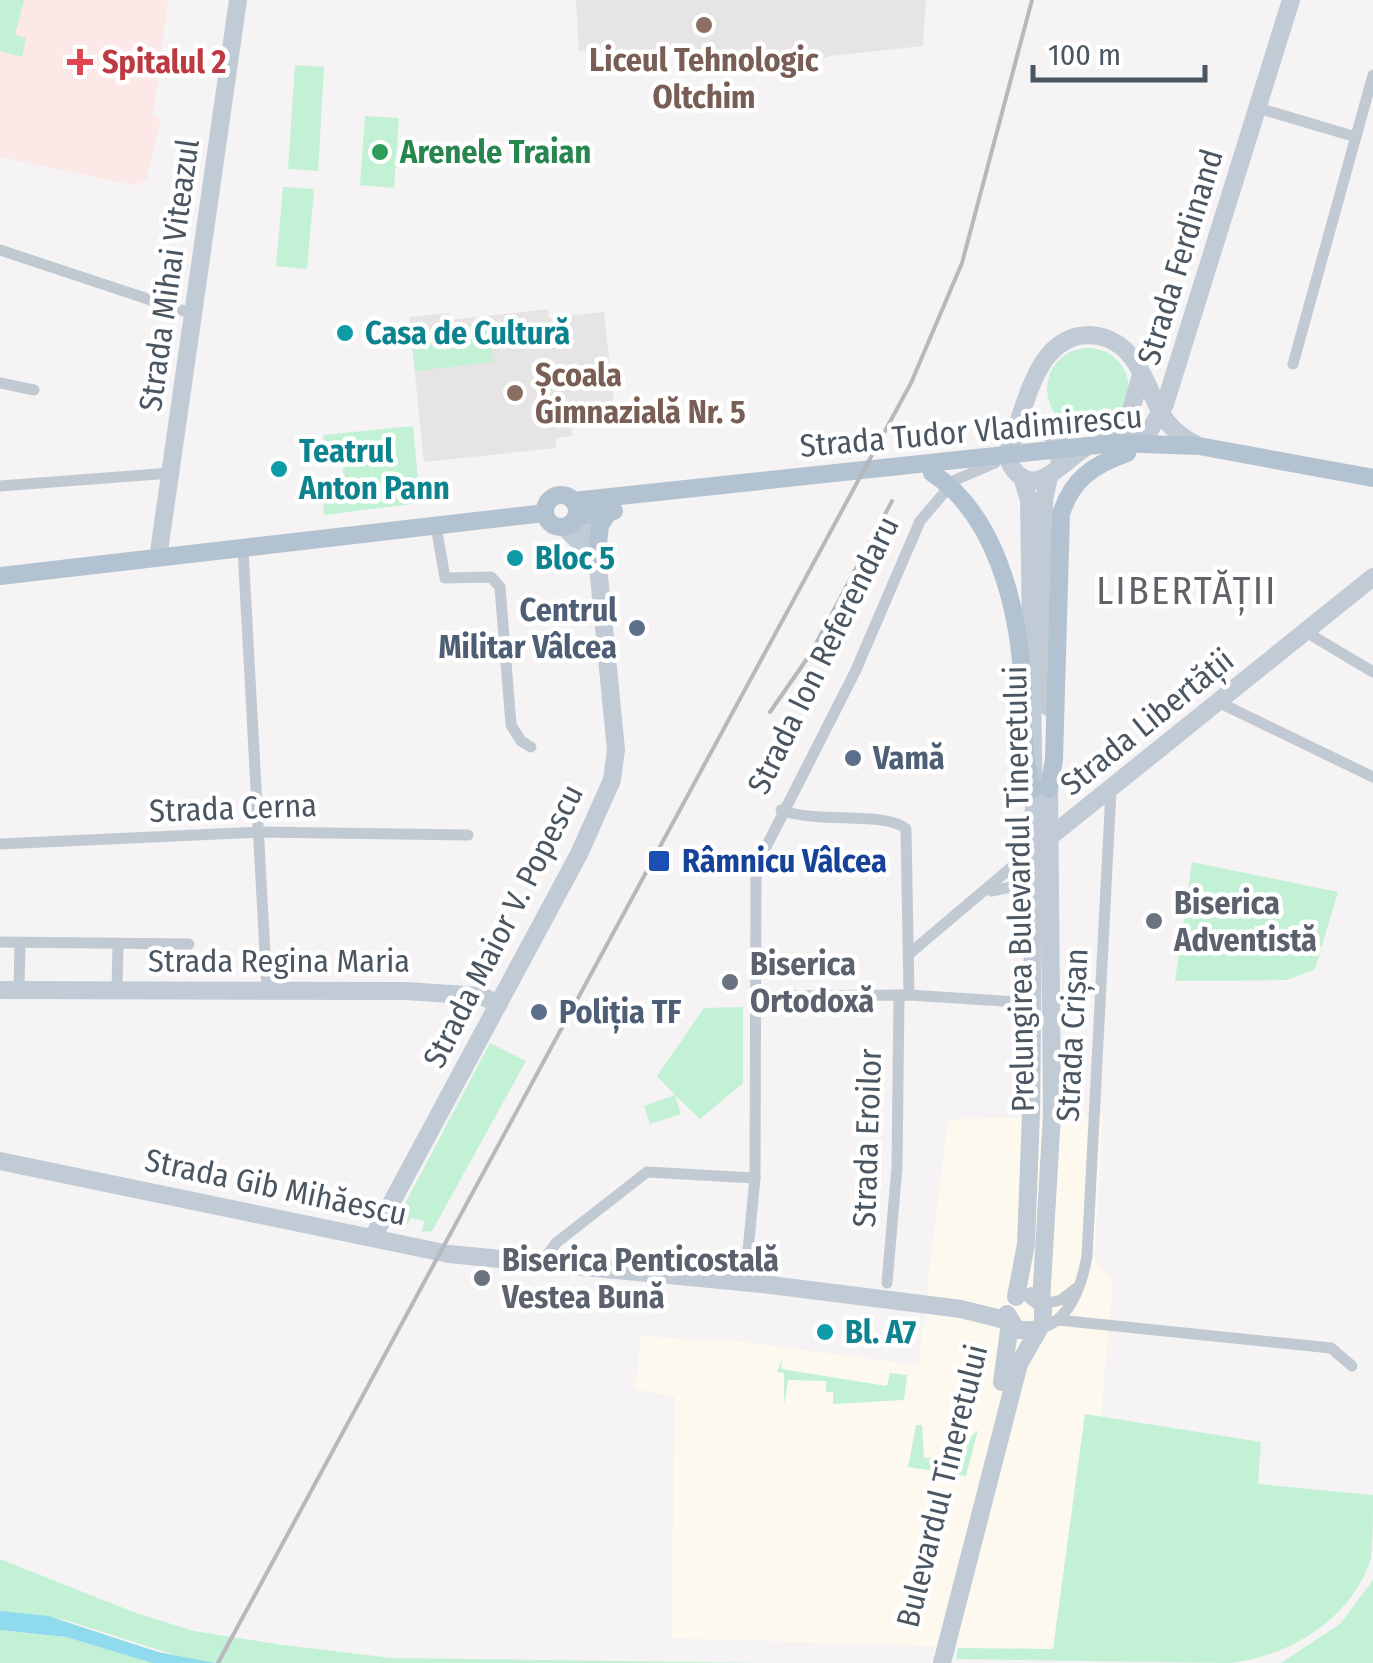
<svg xmlns="http://www.w3.org/2000/svg" width="1373" height="1663" font-family="'Fira Sans Condensed',sans-serif">
  <rect width="100%" height="100%" fill="#f5f3f3"/>
  <polygon fill="#fdf9ef" points="1103,1117 1094,1261 1113,1279 1101,1417 1085,1415 1053,1650 671,1638 675,1397 635,1389 641,1336 744,1342 918,1365 948,1119"/>
  <g fill="#e6e4e5">
    <polygon points="576,0 926,0 923,46 830,56 800,68 726,54 579,51"/>
    <polygon points="548,309 549,318 604,312 615,415 571,419 572,436 556,438 556,448 424,462 409,317 449,313 450,320"/>
  </g>
  <polygon fill="#fce8e6" points="0,0 168,0 153,116 161,118 146,180 134,185 0,157"/>
  <g fill="#c3f1d5">
    <polygon points="0,0 24,0 15,35 26,38 22,57 0,51"/>
    <polygon points="295,65 324,67 318,171 288,169"/>
    <polygon points="365,116 399,118 394,188 360,185"/>
    <polygon points="283,187 314,189 307,269 276,266"/>
    <polygon points="488,324 493,362 415,371 411,332"/>
    <circle cx="1088" cy="389" r="41"/>
    <path d="M413,426L420,503L324,515L323,502C350,488 350,458 324,443L323,435Z"/>
    <polygon points="1192,862 1338,892 1315,969 1287,980 1175,981"/>
    <polygon points="743,1007 743,1083 700,1119 675,1095 681,1114 650,1124 644,1106 675,1095 657,1076 704,1008"/>
    <polygon points="490,1043 526,1061 432,1231 422,1232 424,1221 411,1218 405,1228 399,1215"/>
    <polygon points="782,1359 781,1369 887,1386 890,1373 907,1375 904,1400 833,1404 833,1392 826,1392 826,1381 788,1380 784,1405 784,1373 777,1372"/>
    <path d="M1085,1414L1261,1442L1258,1484L1373,1495C1373,1515 1373,1539 1371,1558C1353,1618 1289,1657 1229,1663L956,1659L958,1648L1053,1649Z"/>
    <polygon points="916,1425 922,1425 924,1458 965,1455 967,1441 978,1430 966,1476 908,1467"/>
    <polygon points="0,1559 136,1613 194,1631 283,1645 392,1658 761,1663 200,1663 65,1620 0,1611"/>
    <polygon points="1373,1580 1373,1663 1281,1663 1340,1624"/>
    <polygon points="0,1630 66,1637 152,1663 0,1663"/>
  </g>
  <polygon fill="#90daee" points="0,1611 48,1616 158,1652 215,1663 152,1663 66,1637 0,1630"/>
  <g fill="none" stroke-linecap="round" stroke-linejoin="round">
    <g stroke="#c1cad2" stroke-width="11">
      <polyline points="1258,108 1356,137"/>
      <polyline points="0,250 193,314"/>
      <polyline points="1293,364 1373,75"/>
      <polyline points="0,383 34,390"/>
      <polyline points="0,486 171,473"/>
      <polyline points="436,526 445,578 491,577 500,587 511,725 521,741 531,747"/>
      <polyline points="243,549 267,990"/>
      <polyline points="1306,632 1373,672"/>
      <polyline points="1220,703 1373,777"/>
      <path d="M781,810C816,824 887,811 906,829L909,995"/>
      <polyline points="0,844 259,832 468,835"/>
      <polyline points="991,891 1017,886 1033,897"/>
      <polyline points="0,942 189,944"/>
      <polyline points="909,954 1033,849"/>
      <polyline points="19,990 20,943"/>
      <polyline points="117,990 118,945"/>
      <polyline points="757,996 909,995 1032,1003"/>
      <polyline points="542,1262 556,1243 647,1172 755,1178"/>
      <polyline points="745,1282 755,1178 756,879 762,855 855,672 920,521 955,480 995,463"/>
      <polyline points="887,1283 897,1167 899,995"/>
      <polyline points="1043,1304 1061,1300 1075,1289"/>
      <polyline points="1058,1320 1331,1348 1352,1366"/>
      <path d="M1037,1329C1069,1324 1082,1285 1087,1256L1111,790"/>
    </g>
    <g stroke="#c1cbd6" stroke-width="18">
      <path d="M1012,439C1028,401 1037,335 1090,335C1109,336 1125,346 1135,362C1159,397 1153,424 1199,446"/>
      <polyline points="1121,439 1150,430 1165,404 1291,0"/>
      <polyline points="1104,441 1130,414 1141,375"/>
      <path d="M1059,467L1061,445L1047,430L1032,427L1012,439C1008,450 1006,460 1014,470C1037,500 1067,457 1088,446"/>
      <polyline points="564,527 592,555"/>
      <polyline points="158,558 238,0"/>
      <polyline points="1048,707 1044,500 1049,477"/>
      <polyline points="1051,836 1373,577"/>
      <polyline points="0,990 406,991 481,996 499,1004"/>
      <polyline points="0,1161 449,1254 762,1284 961,1309 1009,1321"/>
      <polyline points="373,1237 579,854 612,780 616,750 597,556 593,539 577,516"/>
      <polyline points="1016,1297 1026,1244 1031,1113 1034,818 1029,500 1022,477"/>
      <polyline points="1041,1302 1052,1114 1049,778"/>
      <polyline points="1007,1314 1017,1330 1036,1330"/>
      <polyline points="1002,1382 1010,1323"/>
      <polyline points="942,1663 1019,1364 1043,1322 1043,1304 1032,1296"/>
    </g>
    <g stroke="#b3c2d1" stroke-width="18">
      <path d="M932,473C994,513 1017,603 1022,673C1024,712 1020,753 1033,789"/>
      <circle cx="561" cy="511" r="16"/>
      <polyline points="573,501 1116,443 1199,446 1373,478"/>
      <polyline points="577,516 614,511"/>
      <polyline points="597,556 600,525 609,512"/>
      <polyline points="0,576 545,513"/>
      <path d="M1049,789L1054,759L1061,514C1072,479 1093,465 1127,453"/>
    </g>
    <g stroke="#b5b8bd" stroke-width="4">
      <polyline points="770,712 811,653 892,501"/>
      <polyline points="218,1663 911,383 962,263 1032,0"/>
    </g>
  </g>
  <g fill="#8d6e63" stroke="#fff" stroke-width="4">
    <circle cx="704" cy="25" r="10"/>
    <circle cx="515" cy="393" r="10"/>
  </g>
  <path fill="#e0444e" stroke="#fff" stroke-width="4" d="M75 47h10v10h10v10h-10v10h-10v-10h-10v-10h10z"/>
  <circle fill="#2e9e5b" stroke="#fff" stroke-width="4" cx="380" cy="152" r="10"/>
  <g fill="#0f9aa8" stroke="#fff" stroke-width="4">
    <circle cx="345" cy="333" r="10"/>
    <circle cx="279" cy="469" r="10"/>
    <circle cx="515" cy="558" r="10"/>
    <circle cx="825" cy="1332" r="10"/>
  </g>
  <g fill="#5c6f8a" stroke="#fff" stroke-width="4">
    <circle cx="637" cy="628" r="10"/>
    <circle cx="853" cy="758" r="10"/>
    <circle cx="539" cy="1012" r="10"/>
  </g>
  <rect fill="#1a4fb4" stroke="#fff" stroke-width="4" x="647" y="849" width="24" height="24" rx="5"/>
  <g fill="#6b7280" stroke="#fff" stroke-width="4">
    <circle cx="1154" cy="921" r="10"/>
    <circle cx="730" cy="982" r="10"/>
    <circle cx="482" cy="1278" r="10"/>
  </g>
  <g text-anchor="middle" dominant-baseline="central" stroke-width="9" stroke-linejoin="round" paint-order="stroke">
    <g font-size="32" font-weight="bold" fill="#785e54" stroke="#fff">
      <text x="704" y="60">Liceul Tehnologic<tspan x="704" dy="37">Oltchim</tspan></text>
      <text x="535" y="375" text-anchor="start">Școala<tspan x="535" dy="37">Gimnazială Nr. 5</tspan></text>
    </g>
    <g font-size="32" font-weight="bold" fill="#be3a42" stroke="#fff" text-anchor="start">
      <text x="102" y="62">Spitalul 2</text>
    </g>
    <g font-size="32" font-weight="bold" fill="#27864d" stroke="#fff" text-anchor="start">
      <text x="400" y="152">Arenele Traian</text>
    </g>
    <g font-size="32" fill="#4a5661" stroke="#fff">
      <text transform="translate(1180 257) rotate(-73)">Strada Ferdinand</text>
      <text transform="translate(169 275) rotate(-82)">Strada Mihai Viteazul</text>
      <text transform="translate(971 431) rotate(-5)">Strada Tudor Vladimirescu</text>
      <text transform="translate(823 655) rotate(-64)">Strada Ion Referendaru</text>
      <text transform="translate(1147 722) rotate(-39)">Strada Libertății</text>
      <text transform="translate(233 808) rotate(-2)">Strada Cerna</text>
      <text transform="translate(1019 889) rotate(-91)">Prelungirea Bulevardul Tineretului</text>
      <text transform="translate(503 926) rotate(-63)">Strada Maior V. Popescu</text>
      <text x="279" y="961">Strada Regina Maria</text>
      <text transform="translate(1072 1035) rotate(-87)">Strada Crișan</text>
      <text transform="translate(867 1138) rotate(-88)">Strada Eroilor</text>
      <text transform="translate(276 1187) rotate(12)">Strada Gib Mihăescu</text>
      <text transform="translate(942 1486) rotate(-76)">Bulevardul Tineretului</text>
    </g>
    <g font-size="32" font-weight="bold" fill="#0d838f" stroke="#fff" text-anchor="start">
      <text x="365" y="333">Casa de Cultură</text>
      <text x="299" y="451">Teatrul<tspan x="299" dy="37">Anton Pann</tspan></text>
      <text x="535" y="558">Bloc 5</text>
      <text x="845" y="1332">Bl. A7</text>
    </g>
    <g font-size="32" font-weight="bold" fill="#4e5e75" stroke="#fff" text-anchor="start">
      <text x="617" y="610" text-anchor="end">Centrul<tspan x="617" dy="37">Militar Vâlcea</tspan></text>
      <text x="873" y="758">Vamă</text>
      <text x="559" y="1012">Poliția TF</text>
    </g>
    <g font-size="32" font-weight="bold" fill="#164399" stroke="#fff" text-anchor="start">
      <text x="682" y="861">Râmnicu Vâlcea</text>
    </g>
    <g font-size="32" font-weight="bold" fill="#5b616d" stroke="#fff" text-anchor="start">
      <text x="1174" y="903">Biserica<tspan x="1174" dy="37">Adventistă</tspan></text>
      <text x="750" y="964">Biserica<tspan x="750" dy="37">Ortodoxă</tspan></text>
      <text x="502" y="1260">Biserica Penticostală<tspan x="502" dy="37">Vestea Bună</tspan></text>
    </g>
    <g font-size="38" letter-spacing="2.5" fill="#5f6368" stroke="#fff">
      <text x="1187" y="591">LIBERTĂȚII</text>
    </g>
  </g>
  <path d="M1033 65v15h172v-15" fill="none" stroke="#4a5661" stroke-width="5"/>
  <text x="1048" y="65" font-size="30" fill="#4a5661" stroke="#ffffff" stroke-width="8" paint-order="stroke">100 m</text>
</svg>
